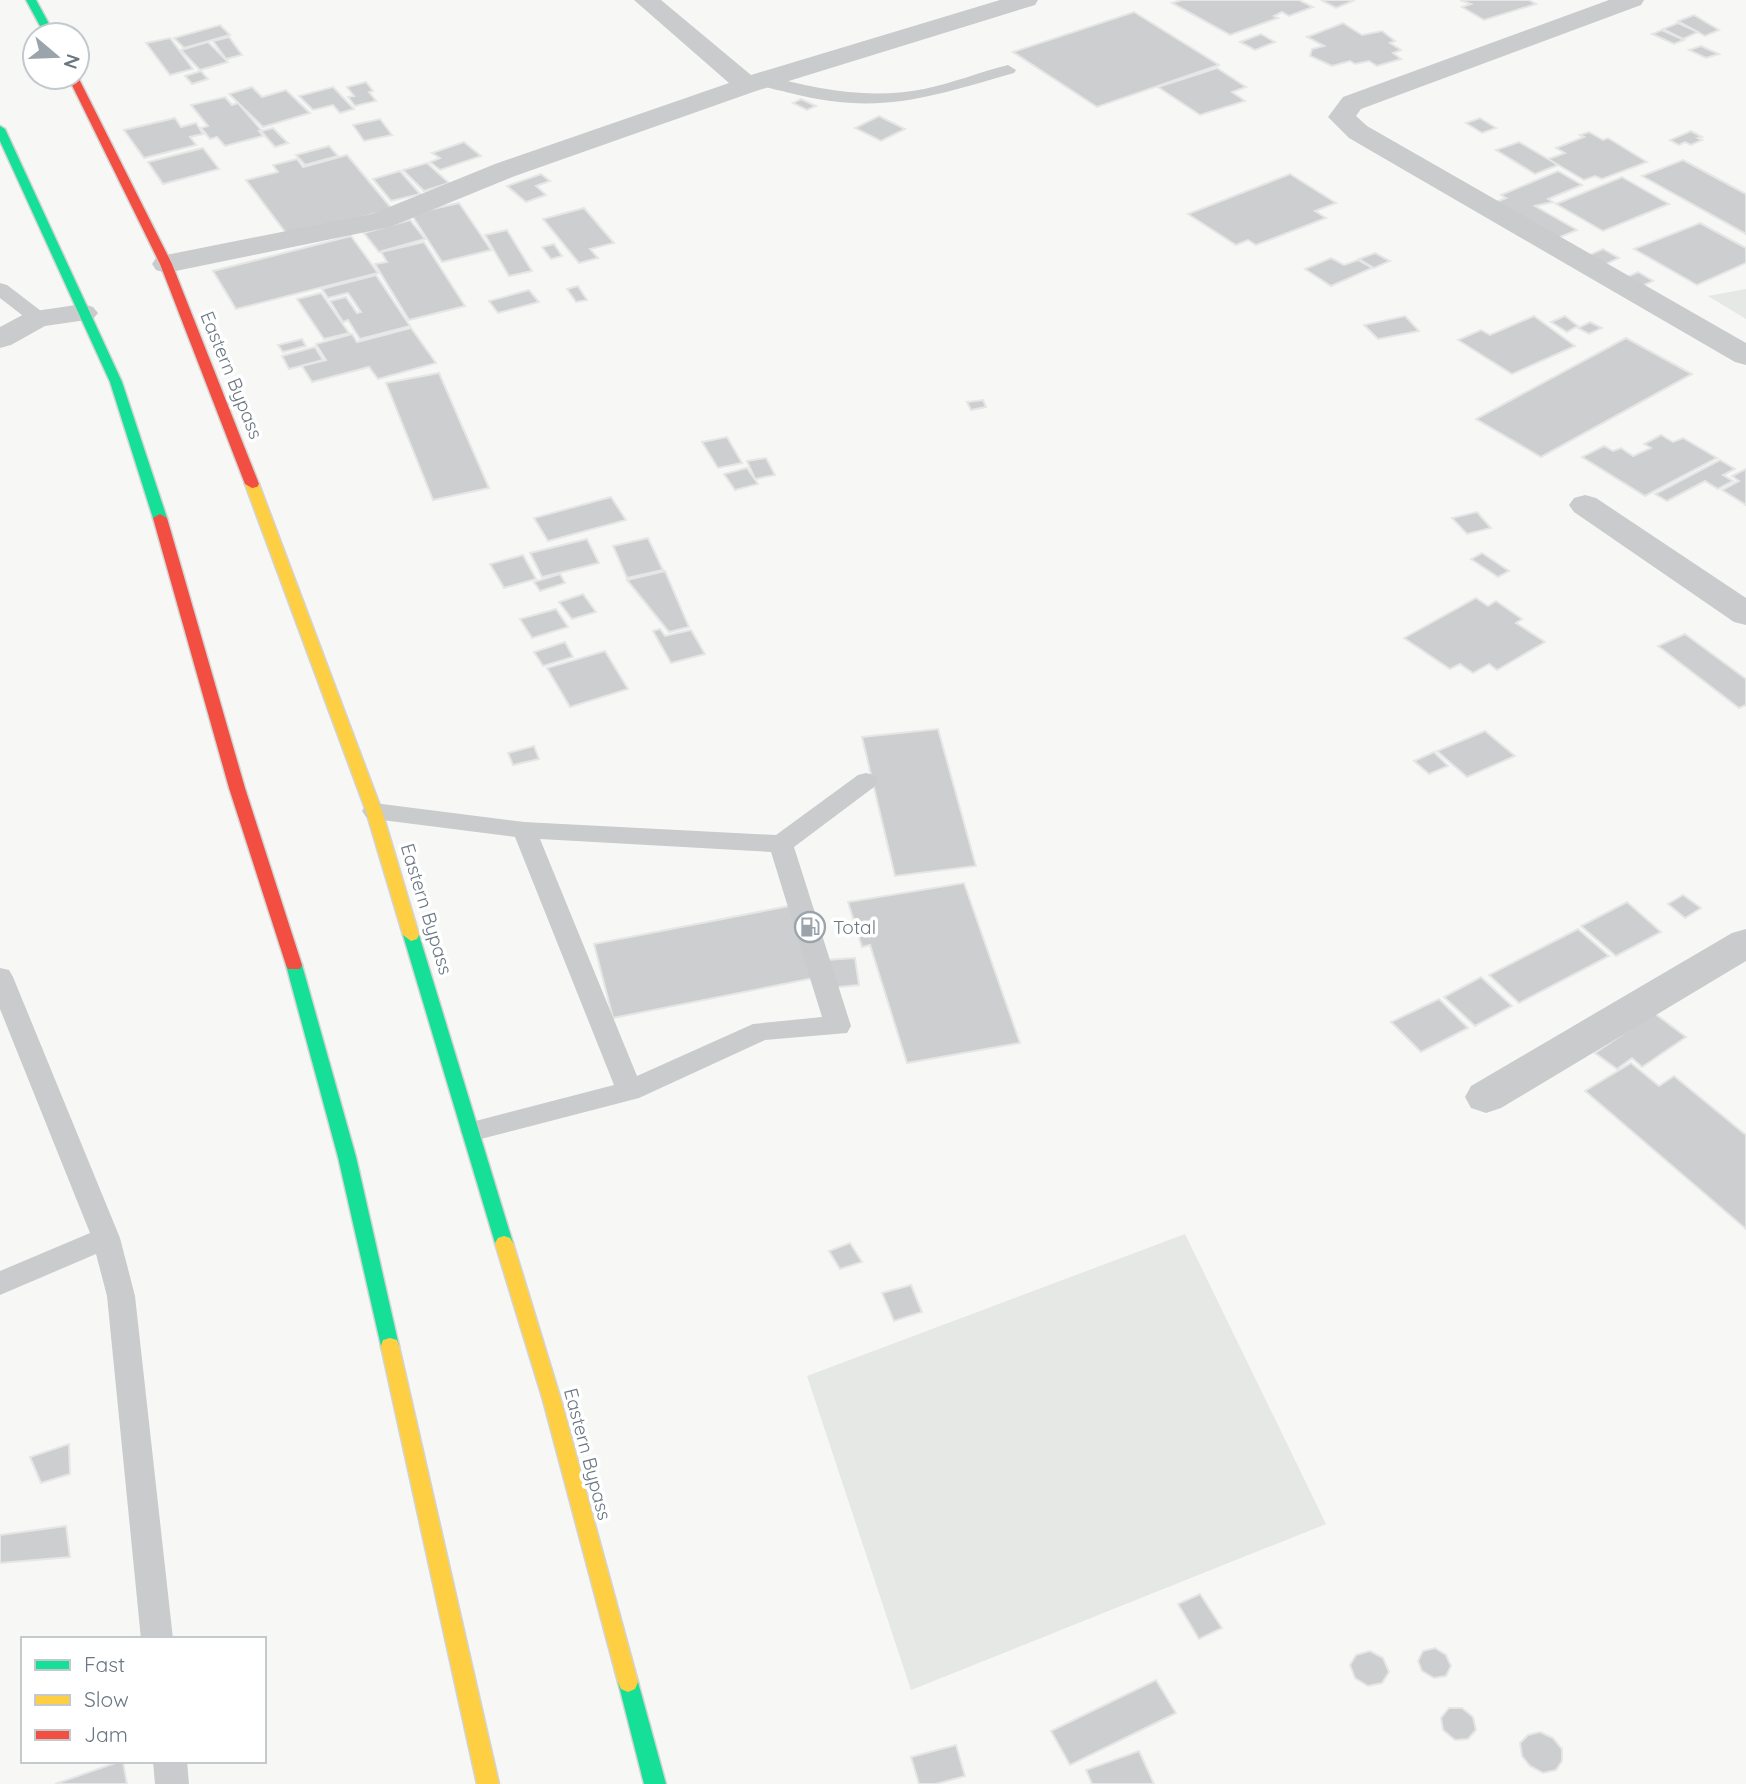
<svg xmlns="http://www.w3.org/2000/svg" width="1746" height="1784" font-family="Quicksand,sans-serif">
  <rect width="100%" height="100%" fill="#f7f7f6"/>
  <g fill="#e5e8e4">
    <polygon points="1746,289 1746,319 1708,296"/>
    <polygon points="1185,1234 1326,1524 911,1690 807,1376"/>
  </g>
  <g fill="#cdcecf" stroke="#e6e6e6" stroke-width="2">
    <polygon points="1182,0 1299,0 1313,7 1289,16 1282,12 1274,16 1278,18 1230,35 1172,3"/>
    <polygon points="1321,0 1355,0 1336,8"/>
    <polygon points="1460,0 1529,0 1536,4 1484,20 1462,7 1471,4"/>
    <polygon points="1134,12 1219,65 1097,107 1013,52"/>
    <polygon points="1694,15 1719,30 1705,36 1678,21"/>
    <polygon points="1343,23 1362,35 1382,31 1395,41 1390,43 1401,50 1393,53 1401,59 1377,66 1369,61 1355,64 1350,61 1332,66 1310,56 1312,49 1324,46 1307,37"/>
    <polygon points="1678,23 1698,32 1683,39 1663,29"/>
    <polygon points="220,25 230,35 184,48 174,38"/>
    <polygon points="1662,30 1684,40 1674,44 1652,34"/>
    <polygon points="1261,34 1275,42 1255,50 1240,42"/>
    <polygon points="229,37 242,55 226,59 213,41"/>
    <polygon points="170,38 193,69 170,75 146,43"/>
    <polygon points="208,42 228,62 200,70 181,50"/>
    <polygon points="1701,46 1719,54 1706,58 1689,50"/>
    <polygon points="1217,68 1246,87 1232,92 1245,101 1200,115 1158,87"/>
    <polygon points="201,71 208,79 192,84 185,76"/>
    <polygon points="366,82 373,91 369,92 376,101 355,106 348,97 354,96 347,87"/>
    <polygon points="252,87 262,97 286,90 310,113 263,127 229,94"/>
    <polygon points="333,87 354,109 340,113 333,105 313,110 299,96"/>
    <polygon points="225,97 232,105 238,103 262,131 259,131 263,136 225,146 217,137 210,139 201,128 208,126 191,105"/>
    <polygon points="801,99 816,106 807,110 793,103"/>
    <polygon points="879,116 905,129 881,141 855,128"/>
    <polygon points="175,118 181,127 196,123 203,134 190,137 196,145 144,158 124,130"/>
    <polygon points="1480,118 1496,128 1482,133 1466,123"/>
    <polygon points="380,119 392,135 364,141 353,125"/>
    <polygon points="273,128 288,143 275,147 261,131"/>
    <polygon points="1691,131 1702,137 1698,138 1702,140 1691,145 1685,142 1679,145 1670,140"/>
    <polygon points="1589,132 1603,140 1608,138 1647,162 1602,179 1595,176 1584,180 1548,159 1565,153 1556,148 1584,137 1580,135"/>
    <polygon points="464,142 481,156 440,170 430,162 440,158 432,153"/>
    <polygon points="1519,142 1558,165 1535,174 1496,150"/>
    <polygon points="329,146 338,156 305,165 296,155"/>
    <polygon points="203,148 219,169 163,184 148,162"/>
    <polygon points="347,155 392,209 289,237 246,180 278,172 273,165 297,159 303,167"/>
    <polygon points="1683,160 1746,194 1746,234 1642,176"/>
    <polygon points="427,163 449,183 424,191 403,170"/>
    <polygon points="400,171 420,194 391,201 373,179"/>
    <polygon points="1558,171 1582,185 1548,199 1553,202 1535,206 1577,230 1558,238 1496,202 1506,198 1501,195"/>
    <polygon points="541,174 550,181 536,186 546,195 526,202 507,186"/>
    <polygon points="1290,174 1336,203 1315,211 1326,218 1256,245 1248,240 1236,245 1188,214"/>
    <polygon points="1622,177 1669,204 1603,231 1556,204"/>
    <polygon points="459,203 491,250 442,262 411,214"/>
    <polygon points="584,208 614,243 590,249 598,258 579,263 543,219"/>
    <polygon points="410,220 425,239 379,252 364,233"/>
    <polygon points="1700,223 1746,248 1746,263 1697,285 1634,249"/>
    <polygon points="507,230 532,271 509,276 485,235"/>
    <polygon points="351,236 378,273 236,309 213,271"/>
    <polygon points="424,242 465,306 409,320 375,264 387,262 381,252"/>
    <polygon points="554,244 562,256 551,259 542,247"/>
    <polygon points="1603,249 1619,258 1604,265 1587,256"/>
    <polygon points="1375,253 1390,261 1374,268 1359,259"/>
    <polygon points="1331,258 1344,265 1358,260 1372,268 1331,286 1305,269"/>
    <polygon points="1638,272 1653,281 1642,286 1627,277"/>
    <polygon points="376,275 410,326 360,339 348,320 343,322 330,301 346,297 357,313 361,312 348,293 328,298 322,289"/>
    <polygon points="578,286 587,300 576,302 567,289"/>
    <polygon points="529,290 539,302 498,313 489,301"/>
    <polygon points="321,293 349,333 324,339 297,299"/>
    <polygon points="1405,316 1419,331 1378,339 1364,325"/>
    <polygon points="1534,316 1575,346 1512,374 1458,340 1481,330 1490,335"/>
    <polygon points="1565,316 1578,326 1567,332 1551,322"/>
    <polygon points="1590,322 1602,328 1589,334 1578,328"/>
    <polygon points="411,328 436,363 378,379 369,367 312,382 302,366 326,360 316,344 352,334 357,342"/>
    <polygon points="1626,338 1692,374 1541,457 1476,419"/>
    <polygon points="302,339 306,346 283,352 278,345"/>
    <polygon points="315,347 323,360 289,369 282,356"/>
    <polygon points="439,373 489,488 433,500 386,383"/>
    <polygon points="983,400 986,407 971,410 967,402"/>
    <polygon points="1661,435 1673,442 1683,438 1717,458 1645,496 1582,457 1604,446 1613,451 1621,448 1633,456 1651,448 1644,444"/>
    <polygon points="727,437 742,463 718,468 702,442"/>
    <polygon points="766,458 775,475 755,479 747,461"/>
    <polygon points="1720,460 1735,469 1723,475 1733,481 1718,489 1705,481 1667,501 1655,494"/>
    <polygon points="747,468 758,484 735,490 724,474"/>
    <polygon points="1746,469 1746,505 1722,490 1739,481 1732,476"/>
    <polygon points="611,497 626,520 548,541 534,518"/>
    <polygon points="1477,512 1491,528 1467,534 1452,518"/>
    <polygon points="648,538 663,570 627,578 613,546"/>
    <polygon points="587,539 599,563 542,577 530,553"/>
    <polygon points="1482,553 1509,571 1498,577 1471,559"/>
    <polygon points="523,555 536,579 504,588 490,564"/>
    <polygon points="665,571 689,627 669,632 627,580"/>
    <polygon points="560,574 565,583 540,591 534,582"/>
    <polygon points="583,594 596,612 572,619 559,602"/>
    <polygon points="1476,598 1488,606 1496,601 1522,619 1516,623 1545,642 1497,670 1489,664 1473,673 1460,664 1450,669 1404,638"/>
    <polygon points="556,609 568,627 532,638 520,619"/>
    <polygon points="660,629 665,636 691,630 705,654 671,663 653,631"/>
    <polygon points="1685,634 1746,679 1746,705 1739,708 1658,646"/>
    <polygon points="565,642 573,657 543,666 534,652"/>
    <polygon points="605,651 628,689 570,707 547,668"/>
    <polygon points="938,729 976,866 895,876 862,737"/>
    <polygon points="1485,731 1515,756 1467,777 1437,751"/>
    <polygon points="534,746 539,759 513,765 508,753"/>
    <polygon points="1434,752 1448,766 1429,774 1414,761"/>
    <polygon points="964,883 1020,1043 907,1063 870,945 862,947 848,902"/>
    <polygon points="1683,895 1701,908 1685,918 1668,904"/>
    <polygon points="1627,902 1661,932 1616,956 1581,926"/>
    <polygon points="789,906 814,978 613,1018 594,944"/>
    <polygon points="1578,929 1609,956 1519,1003 1489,975"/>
    <polygon points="855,958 859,985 829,988 825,960"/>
    <polygon points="1481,977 1512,1006 1475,1026 1444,997"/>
    <polygon points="1439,999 1468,1028 1421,1052 1391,1022"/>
    <polygon points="1654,1013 1686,1037 1642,1067 1632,1058 1617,1069 1595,1053"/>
    <polygon points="1631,1063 1659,1086 1674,1076 1746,1135 1746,1229 1585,1091"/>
    <polygon points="850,1243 862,1262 840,1269 829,1251"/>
    <polygon points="911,1285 922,1312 894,1321 882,1293"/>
    <polygon points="69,1444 70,1474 41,1483 30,1457"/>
    <polygon points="66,1526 70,1557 0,1563 0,1535"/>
    <polygon points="1200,1594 1222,1628 1199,1639 1178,1604"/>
    <polygon points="1435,1648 1446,1655 1451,1666 1446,1676 1434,1678 1422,1671 1418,1661 1423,1651"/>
    <polygon points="1370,1651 1383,1658 1389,1672 1382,1683 1368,1686 1355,1678 1350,1665 1356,1655"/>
    <polygon points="1156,1680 1176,1713 1070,1765 1051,1731"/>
    <polygon points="1449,1708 1462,1708 1473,1717 1476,1730 1468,1739 1455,1740 1443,1730 1441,1718"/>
    <polygon points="1540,1732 1553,1738 1562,1749 1562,1761 1556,1770 1543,1773 1530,1766 1522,1756 1520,1743 1528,1735"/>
    <polygon points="956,1745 965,1776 936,1784 919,1784 911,1757"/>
    <polygon points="1139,1751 1154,1784 1092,1784 1086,1770"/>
    <polygon points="123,1761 127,1784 55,1784 121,1761"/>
  </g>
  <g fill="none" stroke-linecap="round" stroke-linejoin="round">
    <g stroke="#d3d4d4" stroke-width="3">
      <g id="fast">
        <polygon points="26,0 36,0 55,35 45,35"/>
        <polygon points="0,126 5,129 122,382 167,518 165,521 155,521 153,518 110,382 0,141"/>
        <polygon points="411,929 419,935 513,1243 510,1248 504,1250 498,1248 495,1243 403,935"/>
        <polygon points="294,959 300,961 302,965 356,1157 399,1346 397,1352 390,1354 383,1352 381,1346 338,1157 286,965 288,961"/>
        <polygon points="628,1672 635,1675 638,1682 666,1784 644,1784 618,1682 621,1675"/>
      </g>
    </g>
    <g stroke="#d3d4d4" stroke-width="3">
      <g id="slow">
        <polygon points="252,480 259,484 382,811 419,935 417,939 411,941 403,935 366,811 245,484"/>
        <polygon points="504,1236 510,1238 513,1243 561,1400 638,1682 635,1689 628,1692 621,1689 618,1682 543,1400 495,1243 498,1238"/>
        <polygon points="390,1338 397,1340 399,1346 499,1784 477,1784 381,1346 383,1340"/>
      </g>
    </g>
    <g stroke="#d3d4d4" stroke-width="3">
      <g id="jam">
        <polygon points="77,75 172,264 259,484 257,487 252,488 245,484 160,264 68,77"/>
        <polygon points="160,514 167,518 245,788 302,965 300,969 288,969 286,965 229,788 153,518"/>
      </g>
    </g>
    <g fill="#c9cbcc" fill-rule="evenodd">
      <path d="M1008,65L1016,70L1014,73C929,97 880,116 790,93C779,90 762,88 755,80L763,75C817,89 868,100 924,89C953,83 980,72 1008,65Z"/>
      <polygon points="0,283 7,285 45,314 47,318 45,322 31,322 0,298"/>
      <path d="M866,773L874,775L878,781L874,787L794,847L851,1026L847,1033L765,1040L639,1098L473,1141L464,1138L460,1131L464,1124L614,1085L515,837L374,819L366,817L362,811L366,805L374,803L524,822L776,835L858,775ZM540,839L771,852L822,1017L753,1024L637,1076Z"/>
      <polygon points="0,968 9,970 13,977 120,1238 135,1296 173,1639 141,1639 107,1296 96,1254 0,1295 0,1271 90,1233 0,1009"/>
      <polygon points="153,1761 187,1761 189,1784 155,1784"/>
    </g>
    <g fill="#c9cbcc" fill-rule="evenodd">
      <polygon points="634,0 661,0 751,75 1000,0 1038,0 1035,5 756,91 515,176 390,227 166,273 156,270 152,264 156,258 166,255 372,214 495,164 729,83"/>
      <polygon points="1609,0 1644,0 1641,5 1361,109 1356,116 1367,126 1746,343 1746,365 1735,362 1349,138 1328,117 1343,97"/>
      <polygon points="83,304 93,307 98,313 93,319 45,326 11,345 0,348 0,327 28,312"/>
      <polygon points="1585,495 1596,498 1746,598 1746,625 1734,622 1574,512 1569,505 1574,498"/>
      <polygon points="1746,929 1746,961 1501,1108 1486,1113 1471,1108 1465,1097 1471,1086 1732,933"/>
    </g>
    <use href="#fast" fill="#16e098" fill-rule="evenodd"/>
    <use href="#slow" fill="#ffcf43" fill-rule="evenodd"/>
    <use href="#jam" fill="#f24e42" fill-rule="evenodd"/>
  </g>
  <defs>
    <g id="fuel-ring" transform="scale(1.575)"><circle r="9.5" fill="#fff" stroke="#9ba4ab" stroke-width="1.5"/><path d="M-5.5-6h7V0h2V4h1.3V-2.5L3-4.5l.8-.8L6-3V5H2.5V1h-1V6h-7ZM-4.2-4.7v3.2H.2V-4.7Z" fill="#9ba4ab"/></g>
  </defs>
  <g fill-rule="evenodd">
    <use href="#fuel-ring" x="810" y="927"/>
  </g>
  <g text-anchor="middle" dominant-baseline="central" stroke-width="7" stroke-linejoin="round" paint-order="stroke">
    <g font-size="19" fill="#6a7783" stroke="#fff">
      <text transform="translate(232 375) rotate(68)">Eastern Bypass</text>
      <text transform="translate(427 909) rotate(73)">Eastern Bypass</text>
      <text transform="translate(588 1454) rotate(75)">Eastern Bypass</text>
    </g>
    <g font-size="19" fill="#6a7783" stroke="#fff" text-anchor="start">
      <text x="833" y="927">Total</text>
    </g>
  </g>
  <rect x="21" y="1637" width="245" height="126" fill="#ffffff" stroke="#c3c9cd" stroke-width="2"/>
  <rect x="35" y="1660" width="35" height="10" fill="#16e098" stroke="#c3c9cd" stroke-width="2"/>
  <text x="84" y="1672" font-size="21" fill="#6a7783">Fast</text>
  <rect x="35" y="1695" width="35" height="10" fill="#ffcf43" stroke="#c3c9cd" stroke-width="2"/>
  <text x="84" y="1707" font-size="21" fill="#6a7783">Slow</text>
  <rect x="35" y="1730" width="35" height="10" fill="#f24e42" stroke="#c3c9cd" stroke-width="2"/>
  <text x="84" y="1742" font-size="21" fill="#6a7783">Jam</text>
  <g transform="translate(56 56) rotate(109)"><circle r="33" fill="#ffffff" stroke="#c3c9cd" stroke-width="2"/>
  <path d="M0-5L12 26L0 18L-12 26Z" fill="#9ba4ab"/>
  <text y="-10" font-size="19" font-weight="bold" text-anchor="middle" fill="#6a7783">N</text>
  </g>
</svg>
